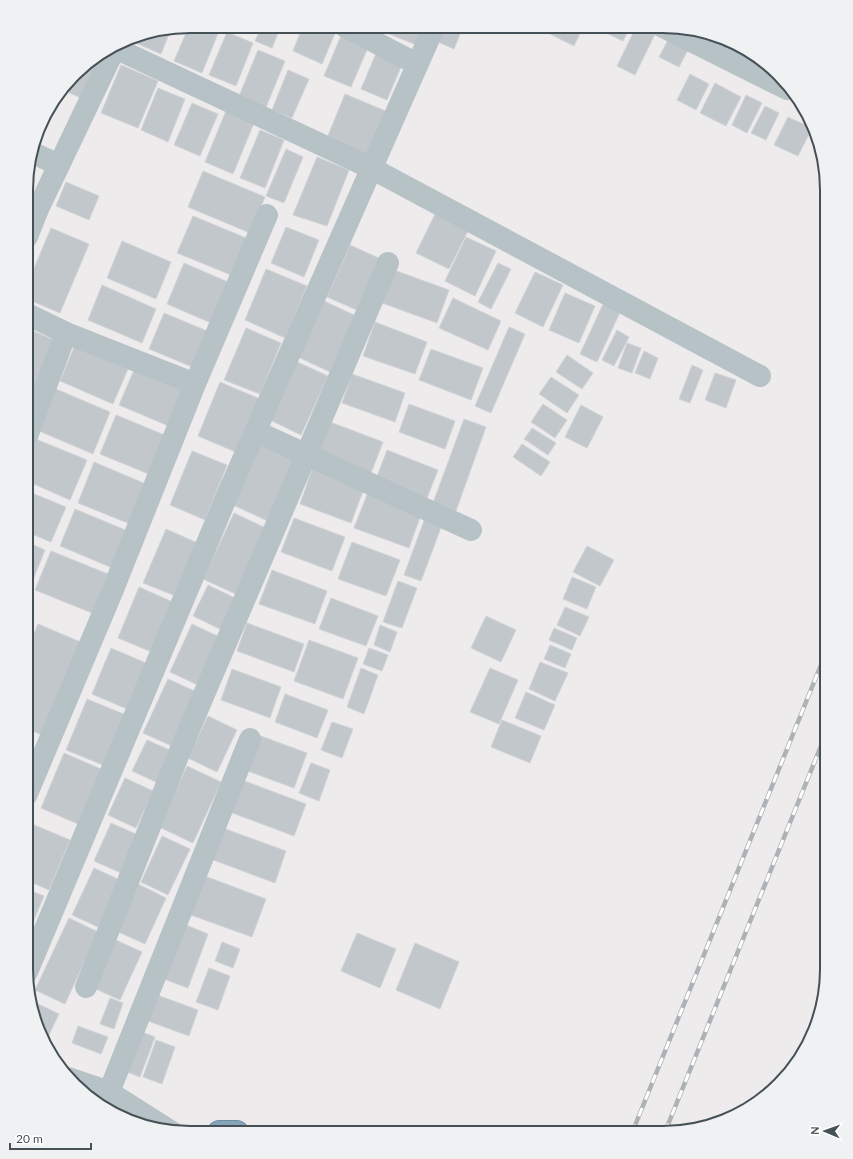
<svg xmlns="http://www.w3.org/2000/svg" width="853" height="1159" font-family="Lato,sans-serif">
  <rect width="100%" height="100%" fill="#eeebec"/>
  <g fill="#c2c7cb" stroke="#d0d3d7">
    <polygon points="189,26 221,26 202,73 174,61"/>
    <polygon points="262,26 281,26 272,48 255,41"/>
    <polygon points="303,26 338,26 322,64 293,51"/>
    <polygon points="345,26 375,31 351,87 324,76"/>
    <polygon points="392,27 426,27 419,46 389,34"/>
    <polygon points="444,27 463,27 454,49 438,42"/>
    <polygon points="551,27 583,27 574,46 548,33"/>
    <polygon points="609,27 630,27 623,41 606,33"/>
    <polygon points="636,27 645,27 656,32 635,75 617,66"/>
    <polygon points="171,29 161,54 129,40 137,35"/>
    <polygon points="227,32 253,43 236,86 209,75"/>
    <polygon points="670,36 690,46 679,67 659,57"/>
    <polygon points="380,44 406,55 387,100 361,89"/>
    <polygon points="258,50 285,61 264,112 237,101"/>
    <polygon points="750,53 762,60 765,63 762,70 746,62"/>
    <polygon points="102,55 81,98 63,90 82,67"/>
    <polygon points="121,65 158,81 138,128 101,113"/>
    <polygon points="288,70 309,79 292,118 272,110"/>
    <polygon points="690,74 709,84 696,110 677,100"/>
    <polygon points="715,83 741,97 726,126 700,113"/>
    <polygon points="158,88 185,99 168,142 141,130"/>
    <polygon points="345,94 388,112 370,156 327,138"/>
    <polygon points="746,95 762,103 747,133 732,125"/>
    <polygon points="192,103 218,114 200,156 174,145"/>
    <polygon points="765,106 779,113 766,140 751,133"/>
    <polygon points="226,111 254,123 233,174 205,162"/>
    <polygon points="788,117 812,128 798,156 774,145"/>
    <polygon points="260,130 284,140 265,188 240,178"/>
    <polygon points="286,149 303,157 284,203 266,196"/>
    <polygon points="317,157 349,170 327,226 293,215"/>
    <polygon points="203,171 265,197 250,233 188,207"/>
    <polygon points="66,182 99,196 89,220 56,206"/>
    <polygon points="437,210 470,227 449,269 416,253"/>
    <polygon points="193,216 251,240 236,277 177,253"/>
    <polygon points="286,227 319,240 304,277 271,263"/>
    <polygon points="51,228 89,244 60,313 27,299 27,285"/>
    <polygon points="466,237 496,251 475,296 445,281"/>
    <polygon points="122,241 171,262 156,299 107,278"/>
    <polygon points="350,245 383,260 359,311 327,297"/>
    <polygon points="184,263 235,285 218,326 167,304"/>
    <polygon points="498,263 511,269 491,309 478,302"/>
    <polygon points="266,269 307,286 285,338 245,320"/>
    <polygon points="394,270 449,290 437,323 382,303"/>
    <polygon points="535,272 563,285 543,327 515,313"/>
    <polygon points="102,285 156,309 142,343 88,320"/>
    <polygon points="565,293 595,306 579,343 549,330"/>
    <polygon points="453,298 501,321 488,350 439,328"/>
    <polygon points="322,300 356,316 330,372 296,356"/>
    <polygon points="604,302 621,310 597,362 580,354"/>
    <polygon points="164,313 212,333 197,369 149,349"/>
    <polygon points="375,322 427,342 415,374 363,356"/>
    <polygon points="509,327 525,334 491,413 475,406"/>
    <polygon points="27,328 54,340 30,397 27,396"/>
    <polygon points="246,328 281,343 260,394 224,380"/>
    <polygon points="617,330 629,337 614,366 602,360"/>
    <polygon points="77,340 131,362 113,404 60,381"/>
    <polygon points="627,343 641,348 632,373 618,368"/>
    <polygon points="431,349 483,368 471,400 419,380"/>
    <polygon points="644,351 658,358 650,379 635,373"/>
    <polygon points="567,355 593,373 582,389 556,372"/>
    <polygon points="295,361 328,376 301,435 268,419"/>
    <polygon points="137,363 189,385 171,427 119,405"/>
    <polygon points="692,365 703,370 690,403 679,399"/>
    <polygon points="715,373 736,380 726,408 705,400"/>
    <polygon points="352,374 405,393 395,422 342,403"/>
    <polygon points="551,377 579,395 567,413 539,394"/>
    <polygon points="220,382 260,399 238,453 198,436"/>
    <polygon points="56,389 110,412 93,454 39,431"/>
    <polygon points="409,404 455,421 445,449 399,432"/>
    <polygon points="543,404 567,420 555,438 531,422"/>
    <polygon points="581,405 603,417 587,448 565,437"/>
    <polygon points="116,415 167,436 151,475 100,454"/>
    <polygon points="464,419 486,427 456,511 433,503"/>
    <polygon points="330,422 383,442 371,473 318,453"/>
    <polygon points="532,428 556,443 548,455 524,439"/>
    <polygon points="33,438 87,460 70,500 27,481 27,452"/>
    <polygon points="261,443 300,461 272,523 233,505"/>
    <polygon points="522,444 550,462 541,476 513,457"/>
    <polygon points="387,450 438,470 427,498 376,479"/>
    <polygon points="192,451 227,465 205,520 170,505"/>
    <polygon points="94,462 146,484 130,524 78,503"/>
    <polygon points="313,467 365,486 351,523 300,504"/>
    <polygon points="27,491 66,507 51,542 27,532"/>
    <polygon points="368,492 422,512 409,548 354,528"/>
    <polygon points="75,509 130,532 115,569 60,546"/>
    <polygon points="234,513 270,530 240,596 203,579"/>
    <polygon points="294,518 345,537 332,571 281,552"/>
    <polygon points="425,518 442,525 421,581 404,575"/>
    <polygon points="166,529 200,544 178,597 143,583"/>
    <polygon points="27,542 45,550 31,585 27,583"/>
    <polygon points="352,542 400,560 386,596 338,579"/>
    <polygon points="587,546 614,560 600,586 573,572"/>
    <polygon points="51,551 108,574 92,613 35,590"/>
    <polygon points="272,570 327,591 315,624 259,604"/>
    <polygon points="572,577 596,587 587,609 563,599"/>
    <polygon points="398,581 417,588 402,628 383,622"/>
    <polygon points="208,585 237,599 222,630 193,616"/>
    <polygon points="139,587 175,603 154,653 118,638"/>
    <polygon points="331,598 378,616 366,646 319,629"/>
    <polygon points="565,607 589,617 580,636 557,625"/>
    <polygon points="27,613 34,616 27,634"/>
    <polygon points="486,616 516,630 501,662 471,648"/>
    <polygon points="247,623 304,644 294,672 237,651"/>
    <polygon points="38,624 83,643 44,736 26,728 27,651"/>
    <polygon points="192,624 224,639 202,687 170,672"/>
    <polygon points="380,625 397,632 390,652 374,645"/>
    <polygon points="554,628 577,638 572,650 549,640"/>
    <polygon points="309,640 358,658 343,699 294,681"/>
    <polygon points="550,645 571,654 565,668 544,659"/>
    <polygon points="111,648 146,663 127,709 92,694"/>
    <polygon points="369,648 388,655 382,671 363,664"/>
    <polygon points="540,662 568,673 555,701 529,689"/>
    <polygon points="361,668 378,675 364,714 347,707"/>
    <polygon points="490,668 518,680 499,724 470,712"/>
    <polygon points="232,669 281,687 270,718 221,700"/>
    <polygon points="168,679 199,693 174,747 143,733"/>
    <polygon points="526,692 555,705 544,730 515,718"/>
    <polygon points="285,694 328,710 317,738 275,722"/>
    <polygon points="87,699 126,715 105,766 66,750"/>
    <polygon points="208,716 237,730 217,772 188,758"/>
    <polygon points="502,720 541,736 530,763 491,747"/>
    <polygon points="332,722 353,729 342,758 321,750"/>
    <polygon points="258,735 307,753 294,788 245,770"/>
    <polygon points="147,740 172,751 158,783 132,771"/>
    <polygon points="64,753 101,769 78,824 41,808"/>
    <polygon points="311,763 330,770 319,801 299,793"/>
    <polygon points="187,766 221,782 193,843 159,827"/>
    <polygon points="125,778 153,791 136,828 108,815"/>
    <polygon points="239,779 306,804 294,836 227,811"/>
    <polygon points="111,823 138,835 121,873 94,861"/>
    <polygon points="32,824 70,840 49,890 26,880 26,838"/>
    <polygon points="220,827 286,851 275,883 208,858"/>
    <polygon points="162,836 190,849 168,895 141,882"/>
    <polygon points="94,868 120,880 98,927 72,915"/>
    <polygon points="202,875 266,899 252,937 188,914"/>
    <polygon points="138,884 166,898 145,944 116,931"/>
    <polygon points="26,889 44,896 26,939"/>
    <polygon points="69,918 98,932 65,1004 35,990"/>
    <polygon points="181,923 208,934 188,988 161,978"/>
    <polygon points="357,933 396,949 380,988 341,971"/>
    <polygon points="116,940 142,952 120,1000 94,988"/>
    <polygon points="222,942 240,949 233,968 215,961"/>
    <polygon points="415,943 459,962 440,1009 396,990"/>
    <polygon points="209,968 230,976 218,1010 196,1002"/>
    <polygon points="149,992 198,1010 189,1036 140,1018"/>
    <polygon points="110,998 123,1003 114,1029 100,1024"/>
    <polygon points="34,1002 59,1014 46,1041 42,1039"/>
    <polygon points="78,1026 108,1037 101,1054 72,1043"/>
    <polygon points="139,1031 155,1037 140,1077 125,1071"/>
    <polygon points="156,1040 175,1047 162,1084 143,1077"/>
  </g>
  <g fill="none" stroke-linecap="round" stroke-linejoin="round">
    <g stroke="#718fa4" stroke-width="24">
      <polyline id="highway" points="219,1132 237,1132"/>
    </g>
    <g stroke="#b7c2c7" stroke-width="22">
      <polyline points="344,26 417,64"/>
      <polyline points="663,27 787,89"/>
      <polyline points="115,48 371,168 760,376"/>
      <polyline points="33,153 59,165"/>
      <polyline points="27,237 38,209 115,48"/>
      <polyline points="27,314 66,333 195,384"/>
      <polyline points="255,431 471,530"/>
      <polyline points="27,436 66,333"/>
      <polyline points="26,796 112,592 195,384 267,215"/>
      <polyline points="27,972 229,491 434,27"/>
      <polyline points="86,987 182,746 388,263"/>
      <polyline points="68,1078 109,1092 172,1132"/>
      <polyline points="109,1092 250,739"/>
    </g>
    <use href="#highway" stroke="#85a4b8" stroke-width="22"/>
    <g stroke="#aeb2b6" stroke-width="4.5">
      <g id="rail">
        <polyline points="665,1132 827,731"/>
        <polyline points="632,1133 827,650"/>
      </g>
    </g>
    <use href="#rail" stroke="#fff" stroke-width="3" stroke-dasharray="9" stroke-linecap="butt"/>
  </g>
  <path d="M0 0H853V1159H0ZM190 33H663A157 157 0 0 1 820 190V969A157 157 0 0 1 663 1126H190A157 157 0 0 1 33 969V190A157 157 0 0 1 190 33Z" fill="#f0f1f2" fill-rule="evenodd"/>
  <path fill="none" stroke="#455157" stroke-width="2" d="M190 33H663A157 157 0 0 1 820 190V969A157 157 0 0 1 663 1126H190A157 157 0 0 1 33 969V190A157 157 0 0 1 190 33Z"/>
  <g transform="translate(825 1131) rotate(272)" stroke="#ffffff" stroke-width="3" paint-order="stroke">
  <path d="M0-3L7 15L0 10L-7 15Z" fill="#455157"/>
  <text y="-6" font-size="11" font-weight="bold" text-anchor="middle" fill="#455157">N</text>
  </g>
  <path d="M10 1143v6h81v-6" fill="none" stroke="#455157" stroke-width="2"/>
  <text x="16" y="1143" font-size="12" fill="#455157" stroke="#ffffff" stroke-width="3" paint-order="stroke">20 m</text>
</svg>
